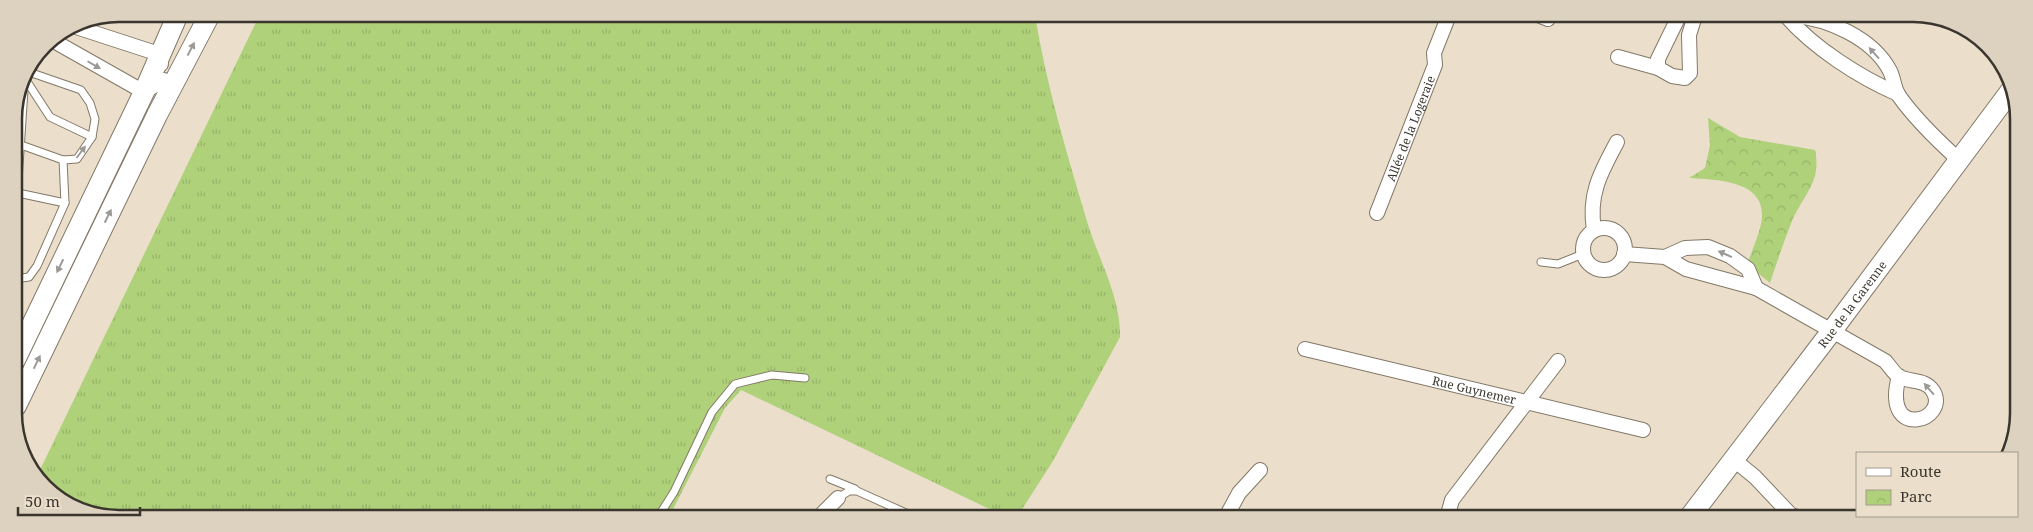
<svg xmlns="http://www.w3.org/2000/svg" width="2033" height="532" font-family="'Noto Serif',serif">
  <defs>
    <pattern id="grass-tufts" width="24" height="20" patternUnits="userSpaceOnUse" patternTransform="scale(1.25)"><rect width="24" height="20" fill="#afd17a"/><path d="M3 7l-1-3M5 7V3M7 7l1-3M15 17l-1-3M17 17v-4M19 17l1-3" fill="none" stroke="#97b46a"/></pattern>
    <pattern id="park-crowns" width="20" height="18" patternUnits="userSpaceOnUse" patternTransform="scale(1.25)"><rect width="20" height="18" fill="#afd17a"/><path d="M2 6a3 3 0 1 1 6 0M12 15a3 3 0 1 1 6 0" fill="none" stroke="#97b46a"/></pattern>
  </defs>
  <rect width="100%" height="100%" fill="#ebdfcc"/>
  <path fill="url(#grass-tufts)" d="M260,14L1035,15C1046,83 1066,151 1086,218C1097,257 1121,296 1120,337L1053,461L1017,517H1006L741,390L725,408L669,517L99,516L45,487L38,474Z"/>
  <path fill="url(#park-crowns)" d="M1708,118L1740,137L1815,150C1822,182 1803,195 1792,221C1784,241 1777,262 1770,283L1747,264C1752,251 1758,237 1761,224C1770,180 1718,180 1689,178L1705,168L1710,145Z"/>
  <g fill="none" stroke-linecap="round" stroke-linejoin="round">
    <g stroke="#837867" stroke-width="9">
      <g id="lane">
        <polyline points="24,77 50,117 92,137"/>
        <polyline points="21,145 63,160 77,159 92,137 95,119 90,103 81,90 26,71"/>
        <polyline points="18,193 65,203"/>
        <polyline points="15,226 24,90 22,83"/>
        <polyline points="1541,262 1558,264 1583,254"/>
        <polyline points="15,273 22,278 29,277 37,266 65,203 63,160"/>
        <polyline points="830,479 855,489"/>
        <polyline points="838,498 849,491 857,491 915,517"/>
        <polyline points="658,517 674,492 712,412 735,384 772,375 805,378"/>
      </g>
    </g>
    <g stroke="#837867" stroke-width="16">
      <g id="street">
        <polyline points="1538,15 1548,19 1549,15"/>
        <polyline points="1679,16 1658,59 1658,68 1672,76 1685,78 1690,73 1689,35 1695,16"/>
        <path d="M1786,16C1814,48 1859,77 1898,94"/>
        <path d="M1793,16C1827,18 1873,38 1890,71C1894,79 1894,89 1899,96C1916,120 1938,141 1959,160"/>
        <polyline points="73,26 159,54 161,64"/>
        <polyline points="52,40 144,92 164,80"/>
        <polyline points="1618,57 1658,68"/>
        <path id="s1" d="M1377,213L1435,65L1434,53L1449,15"/>
        <circle cx="1604" cy="249" r="21"/>
        <path d="M1594,230C1588,194 1601,172 1617,142"/>
        <path d="M1624,254L1665,257L1686,269L1756,288L1885,361C1889,365 1893,372 1898,376C1909,383 1925,378 1933,391C1951,420 1881,443 1899,376"/>
        <polyline points="1665,257 1685,248 1708,247 1730,256 1748,269 1756,288"/>
        <path id="s2" d="M1305,349L1643,430"/>
        <polyline points="1733,459 1755,477 1791,515 1801,518"/>
        <polyline points="819,517 838,498"/>
        <polyline points="1226,517 1239,493 1260,470"/>
        <polyline points="1447,518 1452,500 1558,361"/>
      </g>
    </g>
    <g stroke="#837867" stroke-width="22">
      <g id="secondary">
        <polyline points="15,360 144,92 178,14"/>
        <polyline points="16,406 157,115 210,14"/>
        <path id="s3" d="M1689,518L1831,332L2012,89"/>
      </g>
    </g>
    <use href="#lane" stroke="#fff" stroke-width="7"/>
    <use href="#street" stroke="#fff" stroke-width="14"/>
    <use href="#secondary" stroke="#fff" stroke-width="20"/>
  </g>
  <defs><path id="oneway-solid" d="M-6-.8H1V-3.2L6.5 0L1 3.2V.8H-6Z" transform="scale(1.25)"/></defs>
  <g fill="#9c9a96">
    <use href="#oneway-solid" transform="translate(191 49) rotate(-62)"/>
    <use href="#oneway-solid" transform="translate(1874 53) rotate(-132)"/>
    <use href="#oneway-solid" transform="translate(94 65) rotate(30)"/>
    <use href="#oneway-solid" transform="translate(81 152) rotate(-53)"/>
    <use href="#oneway-solid" transform="translate(108 216) rotate(-64)"/>
    <use href="#oneway-solid" transform="translate(1725 254) rotate(-156)"/>
    <use href="#oneway-solid" transform="translate(60 266) rotate(116)"/>
    <use href="#oneway-solid" transform="translate(37 362) rotate(-64)"/>
    <use href="#oneway-solid" transform="translate(1929 389) rotate(-131)"/>
  </g>
  <g text-anchor="middle" dominant-baseline="central" stroke-width="4.5" stroke-linejoin="round" paint-order="stroke">
    <g font-size="12" fill="#3a362e" stroke="#ebdfcc">
      <text stroke="none"><textPath href="#s1" startOffset="91">Allée de la Logeraie</textPath></text>
      <text stroke="none"><textPath href="#s3" startOffset="269">Rue de la Garenne</textPath></text>
      <text stroke="none"><textPath href="#s2" startOffset="174">Rue Guynemer</textPath></text>
    </g>
  </g>
  <path d="M0 0H2033V532H0ZM119 22H1913A97 97 0 0 1 2010 119V413A97 97 0 0 1 1913 510H119A97 97 0 0 1 22 413V119A97 97 0 0 1 119 22Z" fill="#ddd1bf" fill-rule="evenodd"/>
  <path fill="none" stroke="#3a362e" stroke-width="2.5" d="M119 22H1913A97 97 0 0 1 2010 119V413A97 97 0 0 1 1913 510H119A97 97 0 0 1 22 413V119A97 97 0 0 1 119 22Z"/>
  <rect x="1856" y="452" width="162" height="65" fill="#ebdfcc" stroke="#a49b8d"/>
  <rect x="1866" y="468" width="25" height="8" fill="#ffffff" stroke="#a49b8d"/>
  <text x="1900" y="477" font-size="15" fill="#3a362e">Route</text>
  <rect x="1866" y="490" width="25" height="15" fill="url(#park-crowns)" stroke="#a49b8d"/>
  <text x="1900" y="502" font-size="15" fill="#3a362e">Parc</text>
  <path d="M18 507v8h122v-8" fill="none" stroke="#3a362e" stroke-width="2.5"/>
  <text x="25" y="507" font-size="15" fill="#3a362e" stroke="#ebdfcc" stroke-width="4" paint-order="stroke">50 m</text>
</svg>
